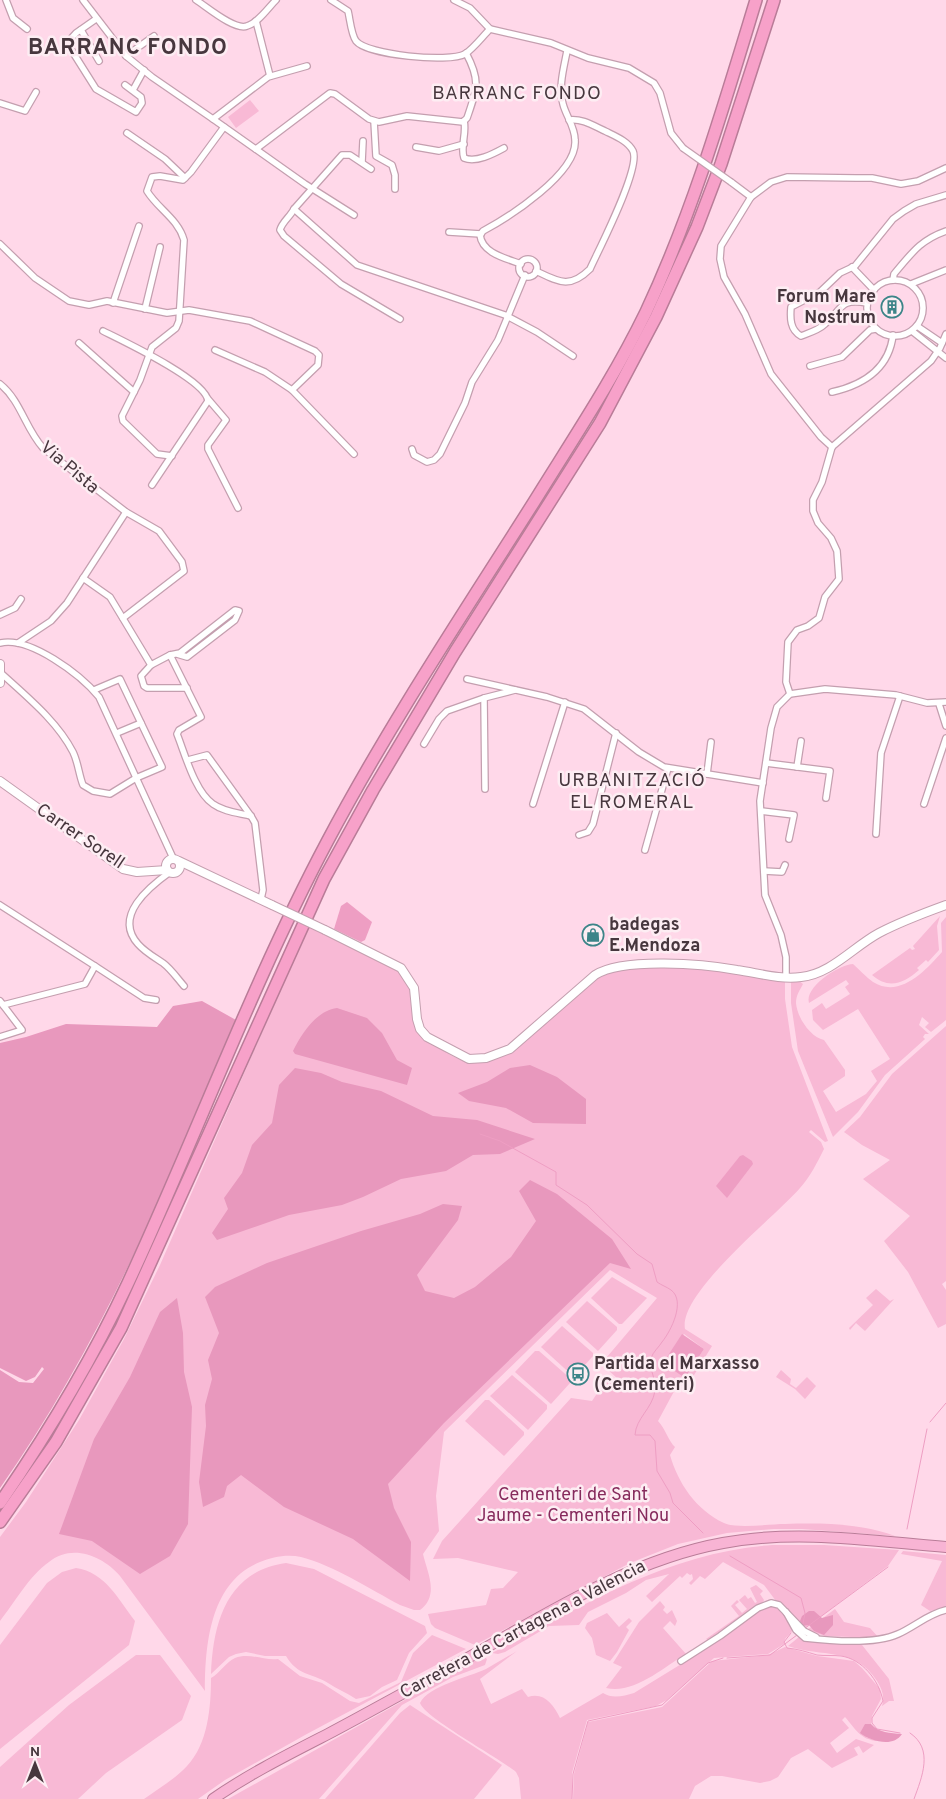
<svg xmlns="http://www.w3.org/2000/svg" width="946" height="1799" font-family="Overpass,sans-serif">
  <rect width="100%" height="100%" fill="#ffd8e9"/>
  <g fill="#f8b9d5" fill-rule="evenodd">
    <polygon points="250,100 259,111 236,128 228,117"/>
    <path d="M940,916L937,926L939,950L928,962L926,960L917,968L919,970C904,983 889,990 872,975L910,948L912,950L915,949L913,946Z"/>
    <path d="M946,917V1020L931,1032L925,1027L929,1023L922,1017L919,1025L929,1034H925L923,1037L925,1039L885,1075L858,1112L833,1137L798,1051L791,1003V981H799L803,984C800,990 796,995 796,1003C797,1017 810,1037 824,1040L845,1070V1076L823,1091L836,1112L866,1094L877,1081L871,1071L890,1059L858,1009L823,1030L813,1020L812,1010L822,1003L826,1009L850,994L845,987L849,984L846,980L809,1003C804,987 840,964 853,964C860,970 866,977 873,982C900,999 926,970 942,952L941,923Z"/>
    <path d="M309,925C331,936 385,956 401,972C415,986 408,1002 414,1019C420,1035 455,1064 473,1062C494,1060 516,1048 532,1036L531,1035L598,977C634,956 742,974 785,981V999L792,1047L828,1141L825,1142L811,1130L809,1132L821,1142L824,1149C817,1163 810,1177 800,1188C776,1216 678,1293 685,1329L712,1346L686,1388L678,1384L658,1421C665,1428 669,1442 675,1447L670,1455C678,1483 696,1510 724,1523C737,1529 770,1524 785,1524C821,1523 861,1523 895,1536L802,1529H774L727,1533L678,1544L630,1563L475,1645L435,1628L431,1624L428,1614L486,1605L491,1589L503,1588L518,1572L458,1558L433,1559L442,1541L571,1398L592,1401L604,1383L617,1378L601,1364L657,1298L610,1270L444,1432L436,1496L439,1531L423,1554C427,1572 440,1595 420,1610H414L400,1605C370,1589 333,1565 301,1557C287,1554 272,1557 260,1562C210,1582 205,1645 205,1691L120,1576C103,1556 72,1543 49,1562C29,1576 15,1602 0,1621V1537L26,1502L79,1420L124,1339L160,1265ZM684,1334L704,1349L685,1378L667,1357Z"/>
    <polygon points="946,1026 946,1281 942,1284 946,1290 946,1324 938,1328 908,1272 884,1241 910,1216 863,1179 890,1160 862,1145 844,1132 860,1117 892,1074"/>
    <polygon points="612,1277 647,1298 622,1324 619,1324 591,1298"/>
    <polygon points="876,1289 890,1301 894,1299 865,1331 856,1323 850,1330 849,1328 873,1305 866,1298"/>
    <polygon points="587,1301 617,1327 617,1330 598,1351 566,1322"/>
    <polygon points="562,1326 593,1353 593,1356 574,1377 541,1347"/>
    <polygon points="535,1351 539,1351 571,1379 570,1383 551,1404 515,1372"/>
    <polygon points="781,1370 791,1379 790,1384 796,1388 807,1377 816,1386 805,1399 795,1389 776,1377"/>
    <polygon points="512,1375 547,1405 547,1409 528,1430 490,1396"/>
    <polygon points="485,1400 489,1400 524,1432 524,1435 504,1456 465,1421"/>
    <path d="M772,1545H824L899,1550L888,1566L804,1629L783,1604L776,1601L764,1585L723,1562L705,1579L700,1576L691,1585L689,1583L693,1579L692,1574L690,1575L687,1573L682,1578L680,1576L652,1602L646,1596L669,1574L646,1580L626,1593L588,1612L579,1625L549,1626L505,1652L498,1654L492,1653C582,1606 669,1552 772,1545Z"/>
    <polygon points="903,1551 946,1555 946,1607 930,1611 921,1605 942,1561 901,1554"/>
    <path d="M286,1563L314,1569L425,1626L427,1633L409,1653L397,1680L382,1687L370,1696L356,1699C347,1693 337,1689 328,1683C310,1672 298,1676 286,1656H265L246,1652L236,1654L229,1657L211,1674C213,1621 228,1571 286,1563Z"/>
    <path d="M76,1568C105,1572 118,1599 135,1621L129,1645L0,1749V1645L47,1583L62,1572Z"/>
    <polygon points="756,1585 763,1591 760,1594 764,1600 763,1602 708,1640 706,1639 739,1616 731,1606 737,1600 739,1602 735,1605 742,1613 747,1609 739,1600 745,1595 748,1599 751,1597 755,1603 757,1602 750,1588"/>
    <path d="M660,1601L665,1607L663,1610L667,1614L672,1610L677,1621L675,1626L670,1621L663,1628L686,1654C664,1667 633,1695 606,1688L622,1667L613,1663L639,1622Z"/>
    <path d="M770,1607C782,1606 787,1620 794,1629L785,1639L784,1644L768,1654L714,1658L667,1700L656,1706L587,1720L572,1773V1799H521L519,1778L516,1772C498,1757 425,1718 420,1703C428,1686 469,1677 486,1669C496,1663 507,1657 517,1651L480,1679L491,1704L522,1689L528,1697C544,1692 553,1704 560,1718L603,1693C612,1699 624,1696 634,1693L709,1647L761,1609Z"/>
    <polygon points="835,1609 844,1622 870,1628 879,1638 825,1636 807,1630"/>
    <polygon points="607,1613 619,1627 629,1618 632,1621 626,1627 629,1630 617,1652 610,1661 596,1655 592,1638 585,1628 587,1623"/>
    <path d="M432,1635L466,1649L305,1735L225,1780L198,1799H144C158,1789 175,1779 187,1766C208,1744 211,1707 211,1678C220,1673 225,1663 235,1658C249,1652 264,1661 278,1659L300,1676L322,1683L350,1701L359,1703L401,1682L413,1653Z"/>
    <path d="M799,1637L811,1641L857,1643L862,1645L889,1679L894,1701H889L882,1706C885,1697 882,1689 877,1681C855,1646 822,1658 788,1646Z"/>
    <path d="M785,1647L817,1656L854,1661L862,1668L880,1689L881,1699L872,1716L871,1724H865L866,1737L878,1741C860,1740 855,1728 845,1717L842,1720L849,1728L830,1743L837,1753L856,1739L874,1745L863,1753L859,1746L854,1748L858,1755L832,1768L808,1749L791,1758L778,1777L770,1781L760,1783L722,1776H711L695,1786L689,1799H573L574,1774L588,1722L662,1707L712,1661L768,1655Z"/>
    <polygon points="136,1655 160,1655 191,1696 182,1720 106,1773 78,1799 0,1799 0,1767 69,1705"/>
    <polygon points="483,1656 487,1659 485,1665 453,1677 402,1705 319,1799 228,1799"/>
    <polygon points="410,1705 502,1765 474,1799 325,1799 400,1713"/>
  </g>
  <g fill="#e898bd">
    <path d="M202,1001L236,1020C211,1075 189,1131 165,1186C119,1291 66,1394 0,1488V1370L19,1382L33,1383L44,1369L42,1367L35,1377L26,1381L0,1368V1043L26,1037L66,1024L157,1027L173,1006Z"/>
    <path d="M337,1008L367,1018L382,1033L397,1060L412,1068L407,1085L295,1054L293,1051C302,1033 316,1011 337,1008Z"/>
    <polygon points="530,1065 557,1077 586,1099 586,1124 533,1123 506,1108 469,1101 458,1093 487,1082 510,1068"/>
    <polygon points="295,1068 321,1073 342,1082 381,1091 433,1116 477,1120 535,1139 500,1154 473,1155 446,1171 401,1179 363,1197 342,1205 289,1215 217,1240 212,1233 228,1209 224,1198 242,1173 252,1145 272,1123 279,1085"/>
    <polygon points="530,1180 557,1194 612,1239 631,1269 610,1263 444,1423 388,1484 394,1508 411,1542 410,1581 353,1539 284,1507 241,1475 227,1486 224,1497 203,1507 199,1482 206,1426 205,1405 212,1379 208,1360 219,1333 205,1297 215,1287 267,1263 361,1231 420,1214 443,1204 462,1206 458,1220 417,1275 425,1291 454,1298 475,1287 511,1257 536,1221 519,1191"/>
    <polygon points="177,1298 183,1333 184,1372 192,1407 188,1524 170,1556 140,1574 92,1541 59,1534 94,1439 130,1377 160,1312"/>
    <polygon points="809,1611 814,1611 822,1618 833,1615 833,1625 824,1635 814,1631 809,1625 802,1626 800,1621 802,1616"/>
    <path d="M865,1724H871C879,1733 890,1733 902,1734C893,1748 871,1741 860,1733Z"/>
  </g>
  <g fill="#ee9ec3">
    <polygon points="347,902 372,922 365,940 361,942 334,929 341,906"/>
    <polygon points="743,1155 752,1161 753,1164 727,1198 716,1186 740,1156"/>
    <polygon points="682,1334 704,1349 685,1378 666,1365 667,1357"/>
  </g>
  <g fill="none" stroke-linecap="round" stroke-linejoin="round">
    <g stroke="#ee9ec3" stroke-width="1">
      <path d="M480,1134L500,1141L556,1172V1185L587,1205L637,1254L652,1264L657,1282C661,1285 667,1287 671,1290C686,1301 671,1331 662,1342C659,1347 653,1352 651,1358C648,1369 657,1379 655,1391C652,1409 636,1418 635,1435H650L655,1441L657,1471L670,1493L673,1503L703,1533"/>
      <polyline points="930,1422 946,1403"/>
      <polyline points="907,1529 927,1429"/>
      <polyline points="730,1556 801,1598 805,1613 803,1624"/>
      <polyline points="804,1629 888,1567"/>
      <path d="M791,1633L784,1642L787,1648C798,1649 807,1652 817,1655C825,1656 833,1655 841,1656C862,1659 879,1680 883,1701L872,1718V1723L877,1729L900,1733"/>
      <polyline points="727,1658 770,1655 797,1635"/>
      <path d="M910,1733C934,1749 922,1777 914,1799"/>
      <polyline points="572,1799 573,1774 588,1721 662,1705 708,1663 723,1658"/>
    </g>
    <g stroke="#c49faf" stroke-width="8">
      <g id="minor">
        <polyline points="6,0 13,18 27,29"/>
        <polyline points="83,0 126,56 152,77 213,119"/>
        <path d="M196,0C207,7 235,31 247,26C258,23 268,8 276,0"/>
        <path d="M331,0L348,11C350,19 351,34 356,41C367,55 449,63 465,54C474,48 482,37 490,29"/>
        <polyline points="454,0 470,8 490,29 551,43 588,58 629,68 654,83 660,93 671,133 683,148"/>
        <polyline points="96,19 76,33 67,43 96,89 136,112 142,103 141,97 125,85"/>
        <polyline points="256,21 270,76"/>
        <polyline points="81,30 99,61"/>
        <polyline points="126,56 154,36"/>
        <polyline points="307,66 268,77 213,119 305,184 354,215"/>
        <polyline points="133,90 144,70"/>
        <polyline points="0,103 25,111 36,92"/>
        <polyline points="374,121 376,156 392,165 395,175 395,189"/>
        <path d="M464,121C467,133 460,146 464,158C476,163 493,154 504,148"/>
        <polyline points="127,133 165,159 185,178"/>
        <polyline points="416,147 439,151 464,144"/>
        <path d="M256,149L330,93L335,94L369,119L379,122L407,116L463,122L467,118C477,89 481,81 466,53"/>
        <polyline points="362,162 363,141"/>
        <polyline points="371,169 350,155 342,155 294,209 357,265 505,315 537,332 573,356"/>
        <polyline points="731,182 751,197"/>
        <path d="M294,209C290,217 282,222 280,230L284,236L341,284L400,319"/>
        <polyline points="449,232 481,234"/>
        <polyline points="0,244 35,278 69,301 89,305 107,301 167,313 189,310 250,321 315,351 319,355 318,365 292,390 354,454"/>
        <circle cx="528" cy="268" r="9"/>
        <path d="M521,264C505,258 482,253 480,235L483,231C509,217 578,173 575,140C575,127 566,116 563,104C558,88 564,67 567,51"/>
        <polyline points="852,267 874,290"/>
        <path d="M536,271C559,282 570,289 590,269C599,249 641,168 633,151C628,141 615,136 605,131C594,126 582,118 569,120"/>
        <circle cx="895" cy="308" r="28"/>
        <path d="M893,280L894,274C911,254 920,240 946,231"/>
        <polyline points="911,284 946,270"/>
        <polyline points="113,303 139,226"/>
        <path d="M867,303C840,298 843,308 825,324C819,330 809,333 801,336C790,330 790,318 791,307L820,292L840,273L855,266L893,219L904,211L916,204L946,195"/>
        <polyline points="145,309 160,247"/>
        <polyline points="917,326 942,343"/>
        <path d="M103,331C123,341 206,380 208,401L152,485"/>
        <polyline points="912,331 946,358"/>
        <polyline points="79,343 134,392"/>
        <polyline points="215,350 265,372 292,390"/>
        <polyline points="810,366 842,357 870,330 876,329"/>
        <path d="M0,384C21,401 25,428 43,448L126,512L159,531L182,562L184,571L123,618"/>
        <path d="M832,392C863,385 889,369 893,335"/>
        <polyline points="208,399 226,420 208,445 208,449 238,508"/>
        <polyline points="832,447 821,437 771,374 745,314 724,277 720,259 721,246 751,197 771,182 787,177 856,178 872,178 901,184 918,181 946,168"/>
        <polyline points="832,447 931,361 940,348 946,334"/>
        <polyline points="412,449 414,455 427,462 434,460 440,454 465,403 472,382 498,340 525,275"/>
        <path d="M172,456L157,454L123,421L122,416L140,380L152,347L176,328L179,321L184,240C178,219 158,209 147,191L152,177L160,176L183,180L191,172L224,127"/>
        <polyline points="83,578 110,597 151,665 170,655 180,653 235,610 239,611 235,620 187,657 177,654"/>
        <polyline points="0,615 15,608 21,599"/>
        <path d="M0,643C30,636 81,675 99,697L173,858"/>
        <polyline points="18,643 51,621 67,603 126,512"/>
        <path d="M170,655L201,717L179,730L177,734C185,754 195,792 213,804C224,812 239,813 251,816"/>
        <polyline points="151,665 141,676 144,686 147,688 187,688"/>
        <path d="M2,674C27,697 57,721 73,752C78,762 79,775 83,785L93,791L110,794L136,778L162,767L120,679L94,690"/>
        <polyline points="467,679 547,697 584,709 639,752 664,767 763,783"/>
        <polyline points="790,694 786,682 788,642 797,630 808,626 819,618 825,597 839,579 837,551 831,538 818,523 813,511 813,500 822,482 832,447"/>
        <polyline points="939,704 946,726"/>
        <polyline points="117,733 141,723"/>
        <polyline points="424,744 439,719 447,711 484,698"/>
        <polyline points="188,760 207,755 251,816 255,823 263,890 261,899"/>
        <polyline points="766,763 830,771 826,798"/>
        <polyline points="797,767 801,741"/>
        <polyline points="707,774 711,742"/>
        <polyline points="485,789 484,698 515,690"/>
        <polyline points="533,804 565,702"/>
        <polyline points="924,804 946,738"/>
        <polyline points="761,811 794,815 789,839"/>
        <polyline points="876,834 881,753 900,696"/>
        <polyline points="579,835 588,832 593,824 616,733"/>
        <polyline points="645,850 668,768"/>
        <polyline points="764,871 782,872 785,865"/>
        <path d="M170,872C149,887 113,916 138,944C145,952 154,957 163,963C171,969 177,978 184,986"/>
        <polyline points="0,905 95,966 85,984 3,1005 0,1001"/>
        <polyline points="95,966 144,998 156,1000"/>
        <polyline points="786,977 786,957 781,935 765,895 760,801 771,728 777,707 790,694 825,689 896,695 927,703 946,702"/>
        <polyline points="0,1037 22,1030 3,1005"/>
        <path d="M786,1612L796,1630L805,1638C831,1641 874,1645 898,1634C914,1627 928,1614 946,1610"/>
        <polyline points="681,1661 720,1636 758,1608 771,1603 779,1605 804,1631 816,1637"/>
      </g>
    </g>
    <g stroke="#c49faf" stroke-width="10">
      <g id="tertiary">
        <polyline points="0,664 0,683"/>
        <polyline points="0,781 123,869 137,872 167,870"/>
        <circle cx="173" cy="866" r="7"/>
        <polyline points="179,861 272,905"/>
        <path d="M325,930L401,968L414,988L417,1019L420,1029L427,1037L469,1059L486,1058L510,1049L595,975C623,957 704,964 737,970C758,973 781,980 801,977C831,974 853,947 879,933C900,922 924,913 946,905"/>
      </g>
    </g>
    <g stroke="#b97c98" stroke-width="12">
      <path id="trunk" d="M213,1799C249,1774 289,1754 328,1734C364,1715 401,1694 437,1675C526,1627 622,1561 723,1543C796,1529 872,1541 946,1547"/>
    </g>
    <g stroke="#b97c98" stroke-width="14">
      <g id="motorway">
        <path d="M0,1503C48,1433 92,1360 128,1283C196,1137 251,985 327,842C389,725 463,614 534,502C573,439 614,378 646,312C693,212 724,105 756,0"/>
        <polyline points="0,1522 56,1442 121,1328 324,879 373,790 455,652 600,423 656,317 697,227 721,164 774,0"/>
      </g>
    </g>
    <use href="#minor" stroke="#fff" stroke-width="5.5"/>
    <use href="#tertiary" stroke="#fff" stroke-width="8"/>
    <use href="#trunk" stroke="#f8b4d4" stroke-width="10"/>
    <use href="#motorway" stroke="#f7a1c9" stroke-width="11"/>
    <g stroke="#c49faf" stroke-width="8" stroke-linecap="butt">
      <polyline id="minor-bridge" points="683,148 731,182"/>
    </g>
    <g stroke="#c49faf" stroke-width="10" stroke-linecap="butt">
      <polyline id="tertiary-bridge" points="272,905 325,930"/>
    </g>
    <use href="#minor-bridge" stroke="#fff" stroke-width="5.5"/>
    <use href="#tertiary-bridge" stroke="#fff" stroke-width="8"/>
  </g>
  <defs>
    <g id="building-ring" transform="scale(1.125)"><circle r="9.5" fill="#fdedf3" stroke="#3c8488" stroke-width="1.5"/><path d="M-4-6H4V6H1V3H-1V6H-4ZM-2.5-4.3h1.7v1.8h-1.7ZM.8-4.3h1.7v1.8H.8ZM-2.5-1h1.7V.8h-1.7ZM.8-1h1.7V.8H.8Z" fill="#3c8488"/></g>
    <g id="shop-ring" transform="scale(1.125)"><circle r="9.5" fill="#fdedf3" stroke="#3c8488" stroke-width="1.5"/><path d="M-5-2.5h2.3a2.7 3.5 0 0 1 5.4 0H5L5.5 6h-11ZM-1.5-2.5h3a1.5 2.3 0 0 0-3 0Z" fill="#3c8488"/></g>
    <g id="bus-ring" transform="scale(1.125)"><circle r="9.5" fill="#fdedf3" stroke="#3c8488" stroke-width="1.5"/><path d="M-5-6H5V4H4V6H2V4H-2V6H-4V4H-5ZM-3.5-4V0h7V-4ZM-3.5 1.2v1.5H-2V1.2ZM2 1.2v1.5H3.5V1.2Z" fill="#3c8488"/></g>
  </defs>
  <g fill-rule="evenodd">
    <use href="#building-ring" x="892" y="307"/>
    <use href="#shop-ring" x="593" y="935"/>
    <use href="#bus-ring" x="578" y="1374"/>
  </g>
  <g text-anchor="middle" dominant-baseline="central" stroke-width="5" stroke-linejoin="round" paint-order="stroke">
    <g font-size="18" font-weight="bold" fill="#47373e" stroke="#fdedf3" text-anchor="start">
      <text x="876" y="297" text-anchor="end">Forum Mare<tspan x="876" dy="21">Nostrum</tspan></text>
      <text x="609" y="925">badegas<tspan x="609" dy="21">E.Mendoza</tspan></text>
      <text x="594" y="1364">Partida el Marxasso<tspan x="594" dy="21">(Cementeri)</tspan></text>
    </g>
    <g font-size="18" fill="#47373e" stroke="#fdedf3">
      <text transform="translate(69 468) rotate(40)">Via Pista</text>
      <text transform="translate(80 837) rotate(34)">Carrer Sorell</text>
      <text transform="translate(523 1630) rotate(-28)">Carretera de Cartagena a Valencia</text>
    </g>
    <g font-size="18" fill="#872b5d" stroke="#fdedf3">
      <text x="573" y="1495">Cementeri de Sant<tspan x="573" dy="21">Jaume - Cementeri Nou</tspan></text>
    </g>
    <g font-size="19" letter-spacing="1" fill="#47373e" stroke="#fdedf3">
      <text x="517" y="94">BARRANC FONDO</text>
      <text x="632" y="781">URBANITZACIÓ<tspan x="632" dy="22">EL ROMERAL</tspan></text>
    </g>
    <g font-size="22" font-weight="bold" letter-spacing="1" fill="#47373e" stroke="#fdedf3">
      <text x="128" y="48">BARRANC FONDO</text>
    </g>
  </g>
  <g transform="translate(35 1764)" stroke="#fdedf3" stroke-width="4" paint-order="stroke">
  <path d="M0-4L9 19L0 12L-9 19Z" fill="#47373e"/>
  <text y="-8" font-size="14" font-weight="bold" text-anchor="middle" fill="#47373e">N</text>
  </g>
</svg>
